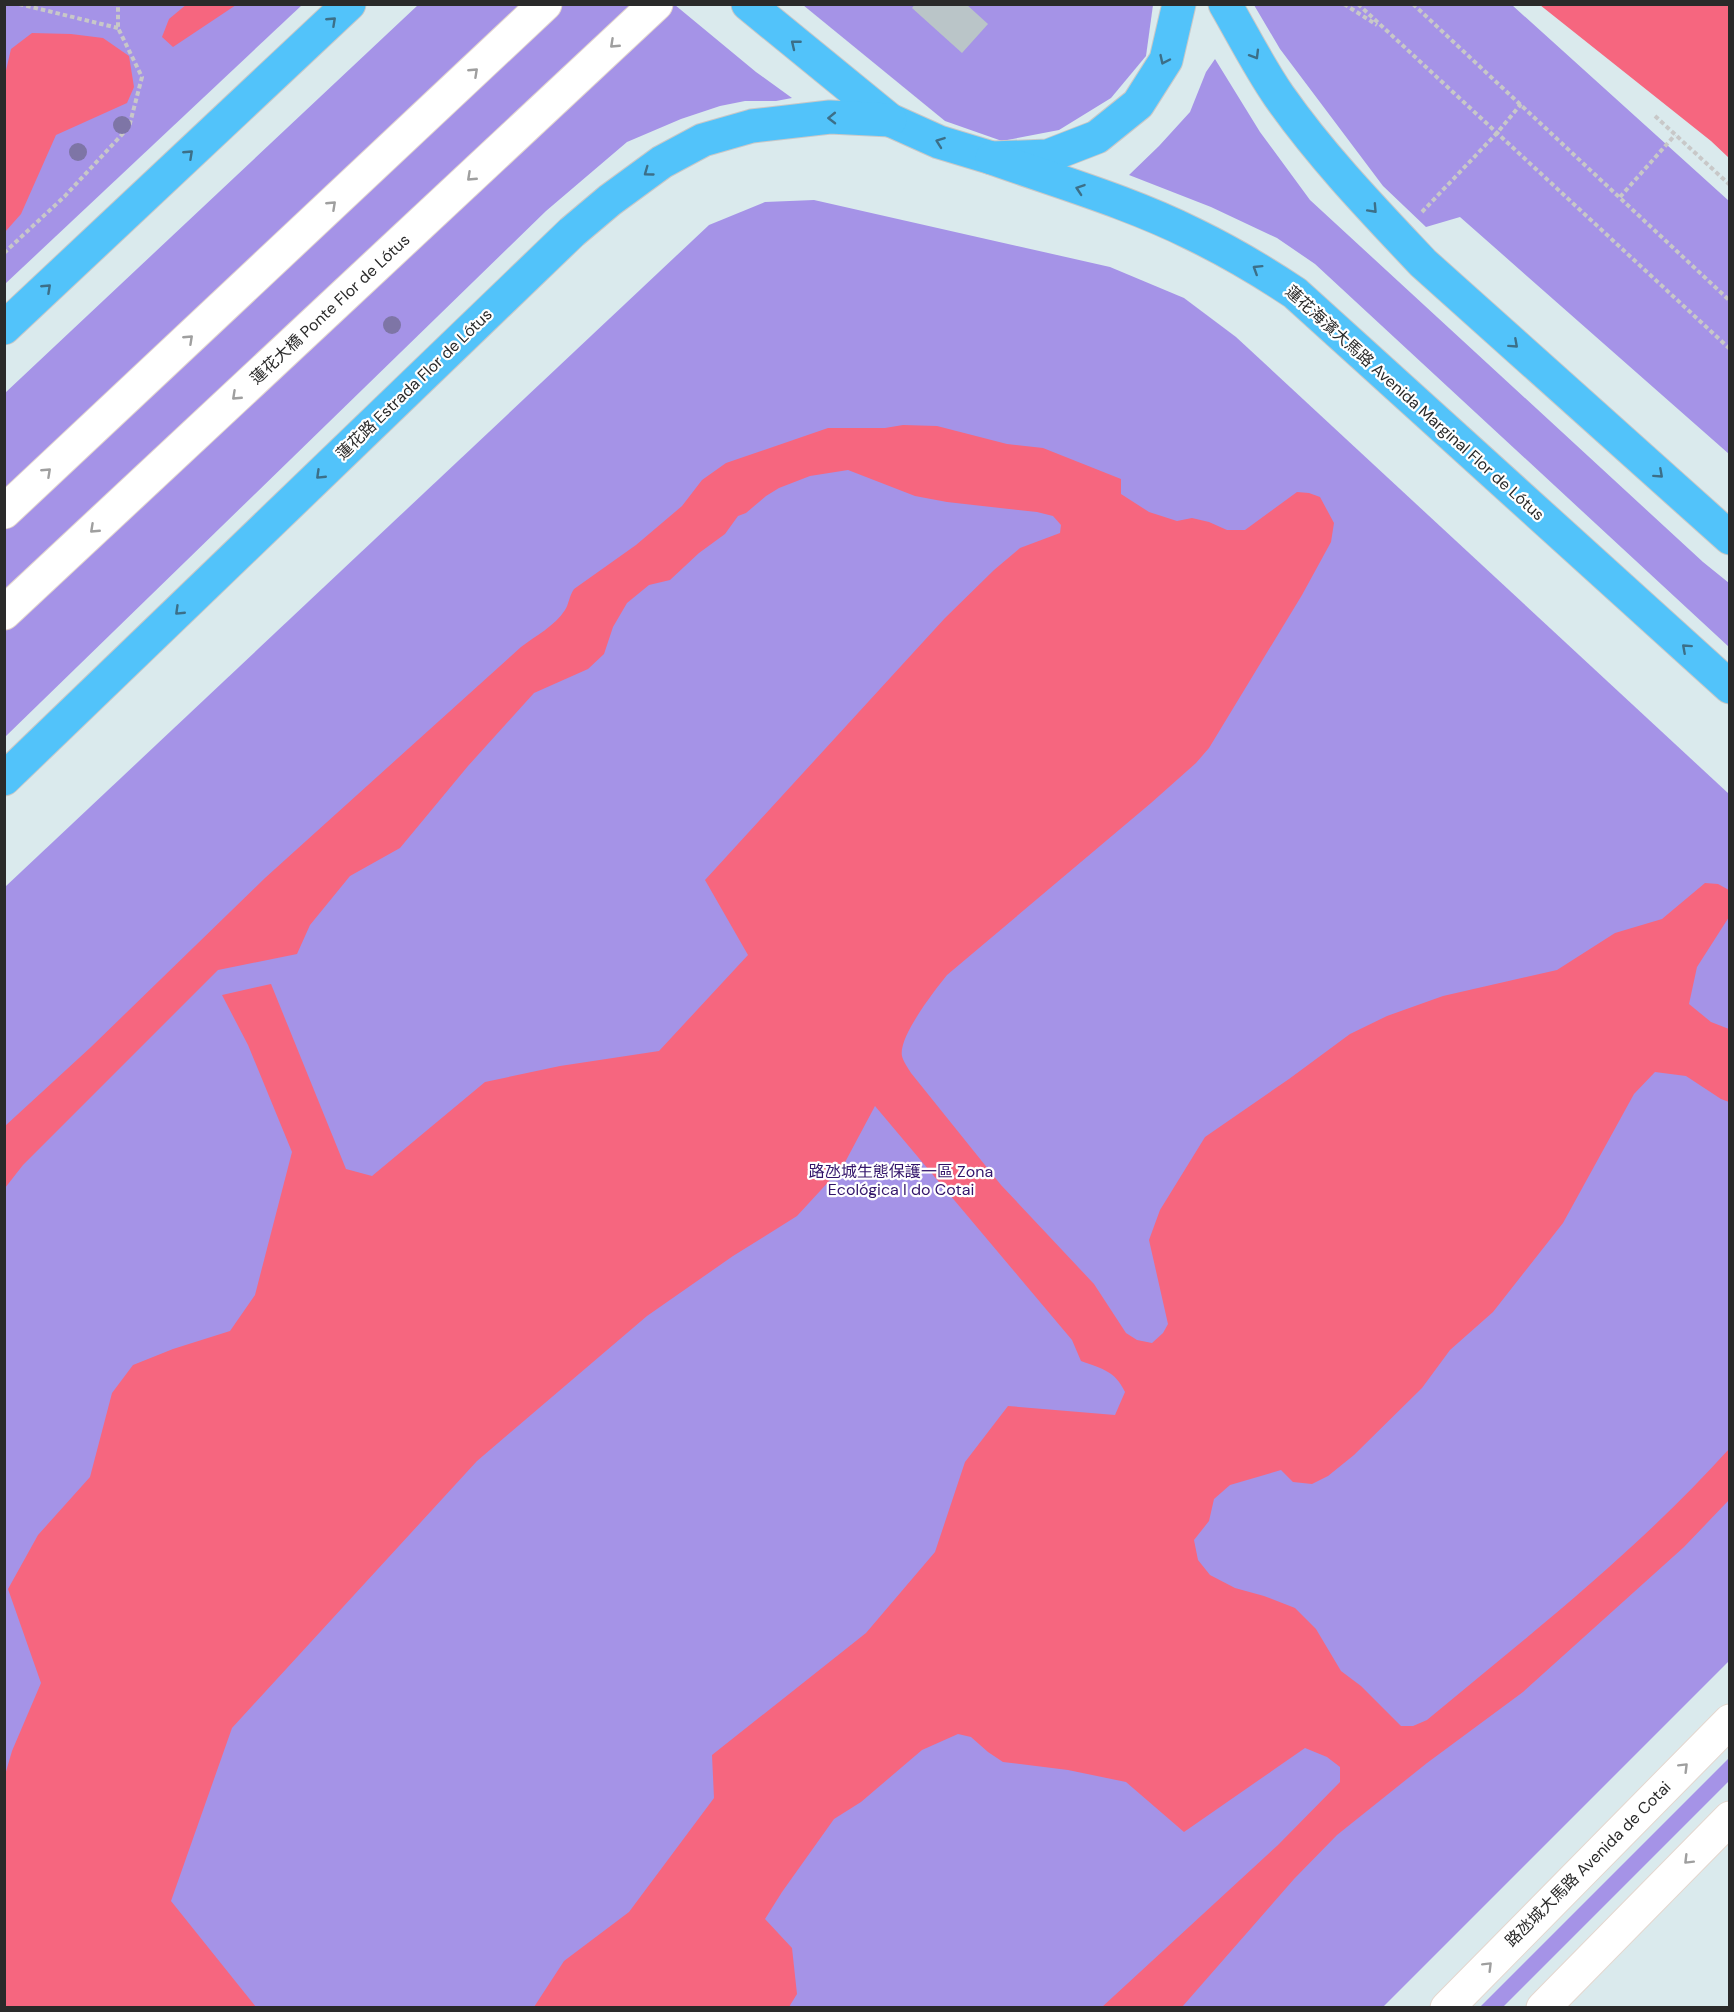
<svg xmlns="http://www.w3.org/2000/svg" width="1734" height="2012" font-family="'DM Sans','Noto Sans SC',sans-serif">
  <rect width="100%" height="100%" fill="#daeaed"/>
  <g fill="#a593e7">
    <polygon points="5,5 302,5 5,284"/>
    <polygon points="418,5 675,5 756,72 792,98 776,101 745,101 720,106 681,119 627,142 546,211 5,737 5,393"/>
    <polygon points="803,5 1153,5 1146,56 1111,98 1059,130 1002,141 945,121"/>
    <polygon points="1254,5 1512,5 1729,201 1729,454 1460,217 1426,227 1383,186 1280,49"/>
    <polygon points="1215,59 1260,132 1310,200 1703,562 1729,583 1729,647 1315,264 1277,238 1211,207 1129,175 1159,146 1190,112 1206,72"/>
    <polygon points="814,200 1110,267 1184,298 1236,337 1729,794 1729,1661 1383,2007 5,2008 5,887 709,225 765,202"/>
    <polygon points="1729,1758 1729,1781 1503,2007 1480,2007"/>
  </g>
  <g fill="#f6667f">
    <polygon points="187,4 236,4 236,5 173,47 162,37 169,19"/>
    <polygon points="1540,5 1729,5 1729,158 1711,141"/>
    <polygon points="32,33 71,34 103,38 129,56 134,87 127,103 56,135 21,214 5,232 4,79 11,49"/>
    <path d="M903,425L937,426L1007,444L1043,448L1121,479V494L1149,512L1177,521L1192,518L1209,522L1227,530H1245L1297,492L1309,493L1320,497L1334,523L1331,542L1302,595L1209,748L1196,763L1151,803L947,975C935,990 898,1037 902,1056C903,1061 908,1068 911,1073L1001,1185L1094,1284L1126,1333L1137,1340L1152,1343L1163,1333L1168,1324L1149,1240L1160,1210L1205,1137L1289,1079L1350,1034L1387,1016L1443,996L1557,970L1615,933L1662,919L1705,883L1718,884L1729,890V917L1697,967L1689,1004L1711,1022L1729,1029V1102L1721,1099L1686,1076L1655,1072L1634,1094L1563,1223L1493,1312L1450,1350L1422,1388L1354,1455L1328,1476L1312,1484L1293,1482L1281,1470L1230,1485L1214,1499L1209,1521L1194,1540L1198,1560L1210,1575L1235,1588L1264,1596L1295,1608L1316,1629L1341,1671L1361,1686L1401,1726H1413L1427,1720C1532,1633 1638,1550 1729,1449V1500L1684,1547L1523,1692L1427,1763L1337,1835L1294,1879L1182,2007H1102L1278,1845L1340,1782V1767L1327,1757L1305,1748L1184,1832L1126,1782L1068,1770L1003,1762L988,1752L971,1737L958,1734L922,1750L861,1802L834,1819L782,1892L765,1919L792,1948L797,1994L789,2007H534L564,1961L629,1912L714,1798L712,1755L866,1633L935,1552L965,1462L1008,1406L1115,1415L1125,1392C1115,1371 1103,1369 1081,1361L1072,1340L875,1106L843,1166L797,1216L733,1256L647,1316L477,1461L232,1728L171,1901L256,2007H5V1775L12,1751L41,1683L8,1589L38,1535L90,1477L112,1393L133,1365L173,1349L230,1331L255,1295L292,1152L248,1045L222,995L271,984L346,1169L372,1176L485,1082L560,1066L659,1051L748,955L705,880L945,618L994,570L1020,548L1060,533L1061,525L1053,516L1037,512L947,502L915,496L848,470L810,476L779,488L766,496L746,513L738,516L725,534L699,553L670,580L649,585L627,603L613,627L604,654L588,669L534,693L468,766L400,848L350,876L310,925L297,954L218,970L23,1165L5,1188V1126L91,1047L265,878L521,647C535,636 555,626 565,610C569,604 569,596 574,589L636,545L682,506L702,480L726,463L828,428H885Z"/>
  </g>
  <polygon fill="#bac5c8" points="915,4 966,4 988,24 962,53 912,8"/>
  <g fill="none" stroke-linecap="round" stroke-linejoin="round">
    <g stroke="#e4d7cf" stroke-width="35">
      <g id="secondary">
        <polyline points="4,512 545,4"/>
        <polyline points="4,613 656,4"/>
        <polyline points="1447,2008 1730,1721"/>
        <polyline points="1543,2008 1730,1818"/>
      </g>
    </g>
    <g stroke="#c8c8c8" stroke-width="35">
      <g id="primary">
        <polyline points="748,4 890,120 939,142 992,158 1048,156 1097,137 1138,104 1166,60 1179,4"/>
        <path d="M1225,4C1243,35 1259,67 1279,96C1321,156 1373,210 1423,263L1730,538"/>
        <path d="M992,158C1059,182 1129,202 1193,234C1228,251 1262,271 1295,293L1730,687"/>
        <polyline points="4,328 349,4"/>
        <polyline points="4,779 572,232 610,200 662,162 703,140 752,126 830,117 890,120"/>
      </g>
    </g>
    <g stroke="#c8c8c8" stroke-width="4" stroke-dasharray="4.5 3" stroke-linecap="butt">
      <polyline points="19,4 118,28"/>
      <polyline points="1344,4 1377,25"/>
      <polyline points="1358,4 1730,349"/>
      <polyline points="1413,4 1730,301"/>
      <polyline points="1655,116 1730,185"/>
      <polyline points="1620,197 1675,135"/>
      <polyline points="1422,212 1497,133 1521,104"/>
      <polyline points="4,253 65,196 129,127 142,77 118,28 118,4"/>
    </g>
    <use href="#secondary" stroke="#fff" stroke-width="33"/>
    <use href="#primary" stroke="#52c3fa" stroke-width="33"/>
  </g>
  <g fill="#7e75a6">
    <circle cx="122" cy="125" r="9"/>
    <circle cx="78" cy="152" r="9"/>
    <circle cx="392" cy="325" r="9"/>
  </g>
  <defs><path id="oneway-chevron" d="M-2-3.5L2.5 0L-2 3.5" fill="none" stroke-width="1.6" stroke-linecap="round" stroke-linejoin="round" transform="scale(1.5)"/></defs>
  <g stroke="#3c6f88">
    <use href="#oneway-chevron" transform="translate(332 21) rotate(-43)"/>
    <use href="#oneway-chevron" transform="translate(795 44) rotate(-141)"/>
    <use href="#oneway-chevron" transform="translate(1255 55) rotate(59)"/>
    <use href="#oneway-chevron" transform="translate(1164 60) rotate(115)"/>
    <use href="#oneway-chevron" transform="translate(832 118) rotate(179)"/>
    <use href="#oneway-chevron" transform="translate(940 142) rotate(-160)"/>
    <use href="#oneway-chevron" transform="translate(189 154) rotate(-43)"/>
    <use href="#oneway-chevron" transform="translate(648 172) rotate(144)"/>
    <use href="#oneway-chevron" transform="translate(1080 189) rotate(-161)"/>
    <use href="#oneway-chevron" transform="translate(1373 209) rotate(47)"/>
    <use href="#oneway-chevron" transform="translate(1257 269) rotate(-148)"/>
    <use href="#oneway-chevron" transform="translate(47 288) rotate(-43)"/>
    <use href="#oneway-chevron" transform="translate(1514 344) rotate(42)"/>
    <use href="#oneway-chevron" transform="translate(1659 474) rotate(42)"/>
    <use href="#oneway-chevron" transform="translate(320 475) rotate(136)"/>
    <use href="#oneway-chevron" transform="translate(179 611) rotate(136)"/>
    <use href="#oneway-chevron" transform="translate(1686 648) rotate(-138)"/>
  </g>
  <g stroke="#9f9f9f">
    <use href="#oneway-chevron" transform="translate(614 44) rotate(137)"/>
    <use href="#oneway-chevron" transform="translate(474 72) rotate(-43)"/>
    <use href="#oneway-chevron" transform="translate(471 177) rotate(137)"/>
    <use href="#oneway-chevron" transform="translate(332 205) rotate(-43)"/>
    <use href="#oneway-chevron" transform="translate(189 339) rotate(-43)"/>
    <use href="#oneway-chevron" transform="translate(236 396) rotate(137)"/>
    <use href="#oneway-chevron" transform="translate(47 472) rotate(-43)"/>
    <use href="#oneway-chevron" transform="translate(94 529) rotate(137)"/>
    <use href="#oneway-chevron" transform="translate(1684 1767) rotate(-45)"/>
    <use href="#oneway-chevron" transform="translate(1688 1860) rotate(135)"/>
    <use href="#oneway-chevron" transform="translate(1488 1966) rotate(-45)"/>
  </g>
  <g text-anchor="middle" dominant-baseline="central" stroke-width="4.5" stroke-linejoin="round" paint-order="stroke">
    <g font-size="16" fill="#2a2a2a" stroke="#fff">
      <text transform="translate(330 309) rotate(-43)">蓮花大橋 Ponte Flor de Lótus</text>
      <text transform="translate(414 384) rotate(-44)">蓮花路 Estrada Flor de Lótus</text>
      <text transform="translate(1415 403) rotate(42)">蓮花海濱大馬路 Avenida Marginal Flor de Lótus</text>
      <text transform="translate(1588 1864) rotate(-45)">路氹城大馬路 Avenida de Cotai</text>
    </g>
    <g font-size="16" fill="#33156b" stroke="#fff">
      <text x="901" y="1171">路氹城生態保護一區 Zona<tspan x="901" dy="18">Ecológica I do Cotai</tspan></text>
    </g>
  </g>
  <rect width="1734" height="2012" fill="none" stroke="#2a2a2a" stroke-width="12"/>
</svg>
